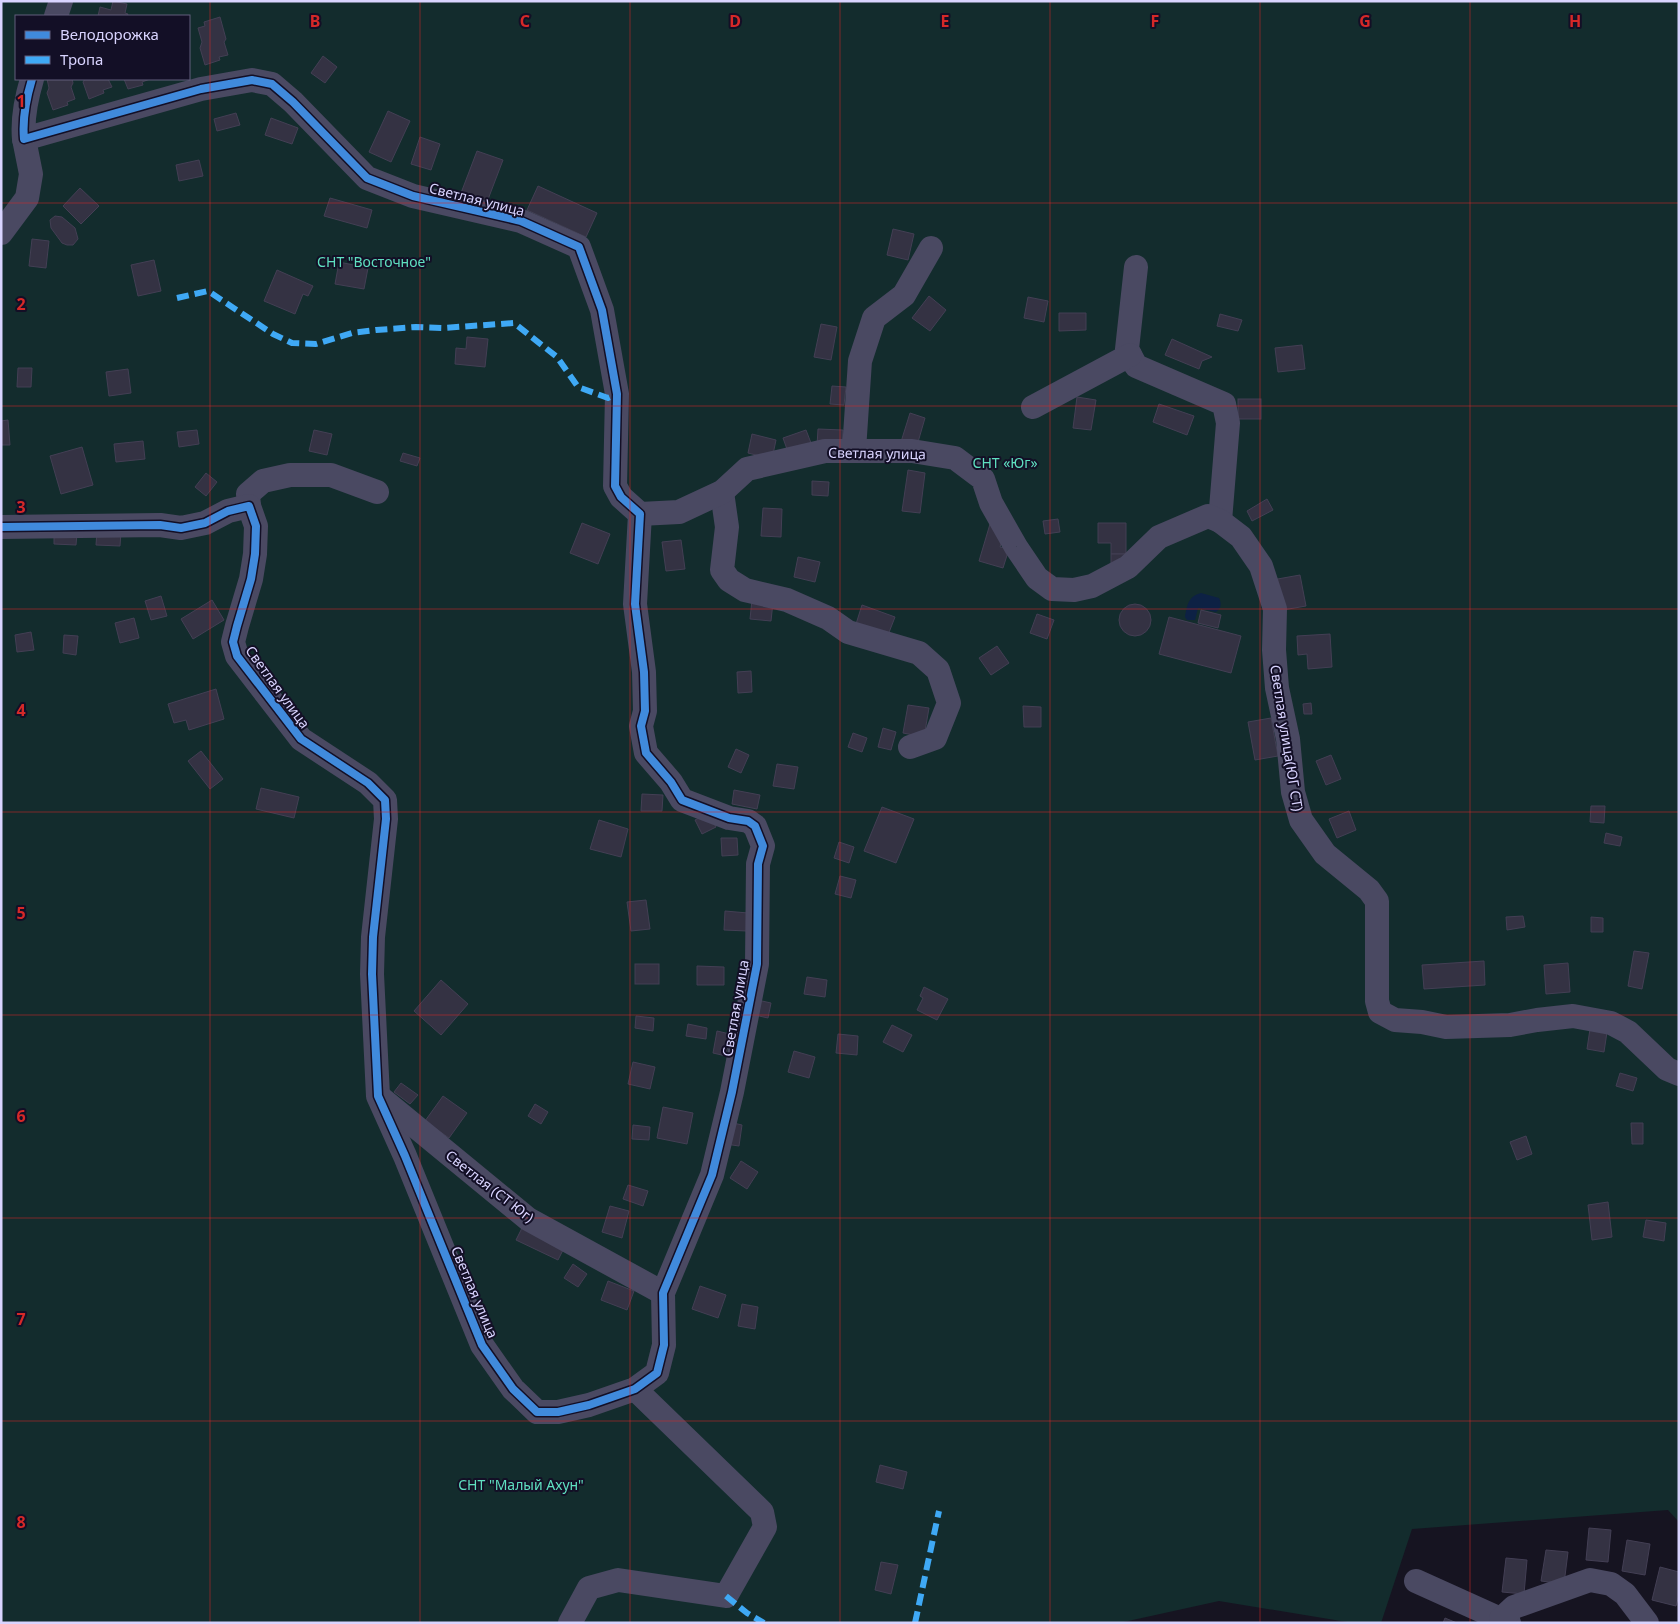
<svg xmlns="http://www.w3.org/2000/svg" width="1680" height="1624" font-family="'Noto Sans',sans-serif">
  <rect width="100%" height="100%" fill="#161421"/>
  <path fill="#132c2d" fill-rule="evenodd" d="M1,1H1679V1522L1668,1510L1412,1529L1381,1623H1353L1219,1601L1119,1623H1ZM16,16H189V79H16Z"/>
  <path fill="#0d2144" d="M1201,593L1219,598C1222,604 1221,608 1216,612L1198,608L1195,620H1187L1185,617C1187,606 1188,596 1201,593Z"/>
  <g fill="#343243" stroke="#433f54">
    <polygon points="113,1 127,4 125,13 128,14 127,16 98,16 100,7 111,10"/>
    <polygon points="220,17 226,39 224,42 228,55 219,57 220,60 205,65 200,48 202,42 198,28 205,26 204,22"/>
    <polygon points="323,56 337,67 325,83 311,73"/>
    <polygon points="47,79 72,79 73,83 71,87 75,99 67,102 68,105 53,110 47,93 49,88"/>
    <polygon points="85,79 108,79 112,87 103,90 104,93 89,99 83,82"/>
    <polygon points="124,79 150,79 142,82 143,85 128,89"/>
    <polygon points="388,111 410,121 391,162 369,152"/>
    <polygon points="236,113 240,125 217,131 214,119"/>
    <polygon points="271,118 298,128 292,144 265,135"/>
    <polygon points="420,137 440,144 431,170 411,164"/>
    <polygon points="477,151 503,160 487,202 461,193"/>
    <polygon points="199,160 203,176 179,181 176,165"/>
    <polygon points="538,186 597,213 586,237 527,210"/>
    <polygon points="80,188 99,206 81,224 63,206"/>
    <polygon points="330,198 372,210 367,228 324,216"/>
    <polygon points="55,216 62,217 75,228 78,239 73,245 67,245 62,243 51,228 50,220"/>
    <polygon points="893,229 914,234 908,260 887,255"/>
    <polygon points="32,239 49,241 46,268 29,266"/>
    <polygon points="154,260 161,291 138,296 131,265"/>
    <polygon points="339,262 368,268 364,289 335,284"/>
    <polygon points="277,270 313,286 308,296 303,294 295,314 264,301"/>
    <polygon points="929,296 946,310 930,331 912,318"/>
    <polygon points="1028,297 1048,301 1044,322 1024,318"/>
    <polygon points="1059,313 1086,313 1086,330 1059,331"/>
    <polygon points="1220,314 1242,320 1238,331 1217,326"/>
    <polygon points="821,324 837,327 831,360 814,357"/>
    <polygon points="467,337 488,339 485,367 455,364 456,348 466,349"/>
    <polygon points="1172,339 1212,357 1202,361 1199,369 1165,355"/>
    <polygon points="1302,345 1305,369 1278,372 1275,348"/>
    <polygon points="18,368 32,368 31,387 17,387"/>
    <polygon points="128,369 131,393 109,396 106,372"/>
    <polygon points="832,386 846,387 844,405 830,404"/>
    <polygon points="1077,397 1096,400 1091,430 1073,428"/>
    <rect x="1238" y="399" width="23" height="20"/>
    <polygon points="1159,404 1194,416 1187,435 1153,422"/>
    <polygon points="910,413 925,418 916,449 900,445"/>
    <polygon points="8,420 10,445 1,445 1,421"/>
    <polygon points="818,429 843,430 842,447 817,446"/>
    <polygon points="197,430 199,444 179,447 177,432"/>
    <polygon points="314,430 332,434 327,455 309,451"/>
    <polygon points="806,430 811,443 788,452 783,438"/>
    <polygon points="752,434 776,440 772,459 748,453"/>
    <polygon points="143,441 145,459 116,462 114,444"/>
    <polygon points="82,447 93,485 61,494 50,456"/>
    <polygon points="403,453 420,458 417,466 400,461"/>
    <polygon points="908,470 925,473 920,513 902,511"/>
    <polygon points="206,473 217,482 206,496 195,487"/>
    <polygon points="812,481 829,482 828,496 812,495"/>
    <polygon points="1267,499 1273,510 1252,521 1247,511"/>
    <polygon points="763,508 782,509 781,537 761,536"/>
    <polygon points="1058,519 1060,532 1045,534 1043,521"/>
    <polygon points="582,523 610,534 598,564 570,553"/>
    <polygon points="1098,523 1126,523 1126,554 1111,554 1111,543 1098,543"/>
    <polygon points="990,524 1006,529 1000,547 1009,549 1003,568 979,561"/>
    <polygon points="97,531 121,532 120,546 96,545"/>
    <polygon points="54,532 77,533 76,545 54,544"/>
    <polygon points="681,540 685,569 666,571 662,542"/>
    <polygon points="1111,554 1126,554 1111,568"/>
    <polygon points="798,557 820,562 815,582 794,577"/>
    <polygon points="1300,575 1306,606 1277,611 1272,580"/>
    <polygon points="161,596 167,616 151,620 145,601"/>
    <polygon points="212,600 224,620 193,639 181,619"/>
    <polygon points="752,600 773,602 771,621 750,619"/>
    <circle cx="1135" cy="620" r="16"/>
    <polygon points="862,605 895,617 888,635 856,624"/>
    <polygon points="1201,610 1221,615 1218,628 1198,623"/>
    <polygon points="1037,614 1054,620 1047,639 1030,633"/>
    <polygon points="1169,617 1241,636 1231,673 1159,654"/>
    <polygon points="134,618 139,638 120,643 115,623"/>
    <polygon points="31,632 34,650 17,652 15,635"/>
    <polygon points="1330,634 1332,667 1308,669 1307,654 1298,655 1297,636"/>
    <polygon points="64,635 78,636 76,655 63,653"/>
    <polygon points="997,646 1009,663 991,675 979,658"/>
    <polygon points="751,671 752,692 738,693 737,672"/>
    <polygon points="216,689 224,719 189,730 186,720 174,723 168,704"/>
    <polygon points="1311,703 1312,714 1304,714 1303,704"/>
    <polygon points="908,705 929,708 924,737 903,733"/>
    <polygon points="1023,706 1041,707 1041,727 1024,727"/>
    <polygon points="1271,718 1278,756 1255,760 1248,722"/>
    <polygon points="883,728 896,732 891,750 878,747"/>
    <polygon points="853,733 867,738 862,752 848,747"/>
    <polygon points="736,749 749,755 741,773 728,767"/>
    <polygon points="201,751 223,779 210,789 188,761"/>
    <polygon points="1331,755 1341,779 1326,785 1316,761"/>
    <polygon points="777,764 798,767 794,789 773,786"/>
    <polygon points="261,788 299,797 294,818 256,809"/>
    <polygon points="734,790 760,795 757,809 732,804"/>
    <polygon points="642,794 663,795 662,811 641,811"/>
    <polygon points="1591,806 1605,806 1604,823 1590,822"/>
    <polygon points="882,807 914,819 896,863 864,851"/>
    <polygon points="1349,811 1356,830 1337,838 1329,819"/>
    <polygon points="709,813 716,827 702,834 695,820"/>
    <polygon points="599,820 628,829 621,857 590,849"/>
    <polygon points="1606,833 1622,837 1620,846 1604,843"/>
    <polygon points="721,838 737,838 738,855 722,856"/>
    <polygon points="839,842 854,847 849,863 834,858"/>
    <polygon points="840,876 856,880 851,898 835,894"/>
    <polygon points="646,900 650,929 631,931 627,902"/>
    <polygon points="725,911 748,913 747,931 724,930"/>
    <polygon points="1523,916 1525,927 1507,930 1506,917"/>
    <polygon points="1591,917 1603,918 1603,932 1591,932"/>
    <polygon points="1634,951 1649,953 1642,989 1628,986"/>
    <polygon points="1484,961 1485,985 1424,989 1422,965"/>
    <polygon points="1568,963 1570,992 1546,994 1544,965"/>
    <rect x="635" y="964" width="24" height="20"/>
    <polygon points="697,966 724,967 724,985 697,985"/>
    <polygon points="807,977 827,980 825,997 804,994"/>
    <polygon points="441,980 468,1004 441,1035 414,1011"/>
    <polygon points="924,987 948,999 937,1020 917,1010 923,998 920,996"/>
    <polygon points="753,999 771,1003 768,1018 750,1014"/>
    <polygon points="636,1016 654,1018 653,1031 635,1028"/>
    <polygon points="688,1024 707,1028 706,1039 686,1036"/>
    <polygon points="892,1025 912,1035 903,1052 883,1042"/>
    <polygon points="1590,1029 1607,1032 1604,1052 1587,1049"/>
    <polygon points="717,1031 730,1034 726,1056 713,1053"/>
    <polygon points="838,1034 858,1036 857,1055 836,1053"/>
    <polygon points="794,1051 815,1057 809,1078 788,1072"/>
    <polygon points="633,1062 655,1067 650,1089 628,1084"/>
    <polygon points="1620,1073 1637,1078 1633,1091 1616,1086"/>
    <polygon points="401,1083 418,1095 410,1104 394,1092"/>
    <polygon points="443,1096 467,1113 449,1138 425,1121"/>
    <polygon points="535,1104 548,1112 541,1124 528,1116"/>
    <polygon points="663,1107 693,1113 687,1144 657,1138"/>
    <polygon points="729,1122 742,1125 739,1146 725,1144"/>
    <polygon points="1631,1123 1643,1123 1643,1144 1632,1144"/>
    <polygon points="633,1125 650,1127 649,1140 632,1139"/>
    <polygon points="1526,1136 1532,1154 1517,1160 1510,1142"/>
    <polygon points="741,1161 758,1172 747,1189 730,1178"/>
    <polygon points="628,1185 648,1191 643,1206 623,1199"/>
    <polygon points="1608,1202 1612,1237 1592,1240 1588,1205"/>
    <polygon points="610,1206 629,1211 622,1238 602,1232"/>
    <polygon points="1646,1220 1666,1223 1664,1241 1643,1237"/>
    <polygon points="522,1228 564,1248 558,1260 516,1240"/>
    <polygon points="573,1264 587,1274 578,1287 564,1278"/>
    <polygon points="608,1281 634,1291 627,1310 601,1300"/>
    <polygon points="700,1286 726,1295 718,1318 692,1309"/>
    <polygon points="742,1304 758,1307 755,1329 738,1326"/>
    <polygon points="880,1465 907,1472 903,1489 876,1482"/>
    <polygon points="1589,1528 1611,1530 1608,1562 1586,1560"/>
    <polygon points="1627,1540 1650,1544 1645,1575 1622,1571"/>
    <polygon points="1546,1550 1568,1552 1564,1584 1541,1581"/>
    <polygon points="1506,1558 1527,1560 1524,1594 1502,1592"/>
    <polygon points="881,1562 898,1565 891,1594 875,1590"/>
    <polygon points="1660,1567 1679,1572 1679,1595 1676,1606 1652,1600"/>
    <polygon points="1445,1618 1457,1623 1443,1623"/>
  </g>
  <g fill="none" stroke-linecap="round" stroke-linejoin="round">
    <g stroke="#4a4962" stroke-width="24">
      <polyline points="56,16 61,1"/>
      <path d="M32,79C26,99 22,118 24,139L201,89L252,80L272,84L293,102L367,178L413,196L521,221L579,247L602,310L617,394L615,486L621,497L640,514L635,604L644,672L645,711L641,726L646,753L671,782L682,800L729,818L748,821L755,826L763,846L758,864L757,964L732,1092L712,1175L663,1293L664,1345L657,1373L635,1389L589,1405L558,1412H537L513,1389L482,1345L405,1156L378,1096L372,974L373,937L386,819L385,800L368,783L301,739L237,656L233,642L237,626L251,579L255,554L256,526L249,506L248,494L263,481L290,475H331L377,492"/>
      <polyline points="1,233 27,198 31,174 24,139"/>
      <polyline points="1136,267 1127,349 1136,366 1224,404 1228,423 1220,521"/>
      <polyline points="1033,407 1130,355"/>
      <polyline points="854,450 860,361 874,318 904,295 931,248"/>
      <polyline points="722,492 727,527 722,570 729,580 745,590 787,600 828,618 848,632 919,653 938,670 949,703 935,738 910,747"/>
      <polyline points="640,514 679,512 722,492 747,469 825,451 912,451 955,458 983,479 991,503 1016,547 1037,578 1052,589 1074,590 1092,586 1128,567 1159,537 1208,516 1220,521 1241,537 1261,566 1275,609 1274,650 1277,688 1288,739 1293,792 1301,820 1325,854 1369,890 1377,901 1377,1001 1380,1012 1395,1020 1422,1022 1446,1027 1510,1025 1537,1020 1573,1016 1611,1023 1628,1032 1667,1069 1679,1074"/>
      <polyline points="1,527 160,525 181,528 205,523 228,511 249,506"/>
      <polyline points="382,1099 528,1219 663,1293"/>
      <polyline points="1416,1581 1509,1623"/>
      <polyline points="1501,1619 1514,1607 1590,1580 1611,1584 1625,1594 1647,1623"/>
      <polyline points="570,1623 589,1588 618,1580 726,1596 765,1527 762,1512 635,1389"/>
    </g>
    <g stroke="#3fa9f5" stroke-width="6" stroke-dasharray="12 6" stroke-linecap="butt">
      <polyline points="177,298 208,291 273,334 292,343 316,344 352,333 376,330 416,327 443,328 514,323 557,357 578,387 608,398 617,394"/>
      <polyline points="726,1596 747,1613 764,1623"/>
      <polyline points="915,1623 939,1511"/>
    </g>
    <g stroke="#130f26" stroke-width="11">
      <path id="cycleway" d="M1,527L160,525L181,528L205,523L228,511L249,506L256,526L255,554L251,579L237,626L233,642L237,656L301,739L368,783L385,800L386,819L373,937L372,974L378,1096L405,1156L482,1345L513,1389L537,1412H558L589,1405L635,1389L657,1373L664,1345L663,1293L712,1175L732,1092L757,964L758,864L763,846L755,826L748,821L729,818L682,800L671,782L646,753L641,726L645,711L644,672L635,604L640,514L621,497L615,486L617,394L602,310L579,247L521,221L413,196L367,178L293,102L272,84L252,80L201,89L24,139C22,118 26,99 32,79"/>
    </g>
    <use href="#cycleway" stroke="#408adc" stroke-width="8"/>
  </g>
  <path fill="none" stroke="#d62828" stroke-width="1" stroke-opacity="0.55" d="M210,1V1623M420,1V1623M630,1V1623M840,1V1623M1050,1V1623M1260,1V1623M1470,1V1623M1,203H1679M1,406H1679M1,609H1679M1,812H1679M1,1015H1679M1,1218H1679M1,1421H1679"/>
  <g text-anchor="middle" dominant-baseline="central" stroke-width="4" stroke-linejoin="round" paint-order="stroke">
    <g font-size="14" fill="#d9d4ff" stroke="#130f26">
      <text transform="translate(477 199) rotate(14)">Светлая улица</text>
      <text transform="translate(877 453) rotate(1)">Светлая улица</text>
      <text transform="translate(278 687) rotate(54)">Светлая улица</text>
      <text transform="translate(1287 738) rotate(81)">Светлая улица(ЮГ СТ)</text>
      <text transform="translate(735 1008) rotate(-80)">Светлая улица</text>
      <text transform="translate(490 1186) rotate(38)">Светлая (СТ Юг)</text>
      <text transform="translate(475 1292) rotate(67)">Светлая улица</text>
    </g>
    <g font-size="14" fill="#5fe0c0" stroke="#130f26">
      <text x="374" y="261">СНТ "Восточное"</text>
      <text x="1005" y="462">СНТ «Юг»</text>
      <text x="521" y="1484">СНТ "Малый Ахун"</text>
    </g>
  </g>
  <g font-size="16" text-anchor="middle" font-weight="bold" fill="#d62828" stroke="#130f26" stroke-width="4" stroke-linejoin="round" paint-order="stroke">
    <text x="315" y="27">B</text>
    <text x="525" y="27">C</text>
    <text x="735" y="27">D</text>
    <text x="945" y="27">E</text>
    <text x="1155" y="27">F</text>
    <text x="1365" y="27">G</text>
    <text x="1575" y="27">H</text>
    <text x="21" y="107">1</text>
    <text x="21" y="310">2</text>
    <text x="21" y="513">3</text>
    <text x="21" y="716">4</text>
    <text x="21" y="919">5</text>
    <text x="21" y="1122">6</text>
    <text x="21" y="1325">7</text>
    <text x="21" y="1528">8</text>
  </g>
  <rect width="1680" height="1624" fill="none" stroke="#d9d4ff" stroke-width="5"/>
  <rect x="15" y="15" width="175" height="65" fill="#130f26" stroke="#625e7d"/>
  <rect x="25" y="31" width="25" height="8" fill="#408adc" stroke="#625e7d"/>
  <text x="60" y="40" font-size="15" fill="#d9d4ff">Велодорожка</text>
  <rect x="25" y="56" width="25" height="8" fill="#3fa9f5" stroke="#625e7d"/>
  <text x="60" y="65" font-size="15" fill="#d9d4ff">Тропа</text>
</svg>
